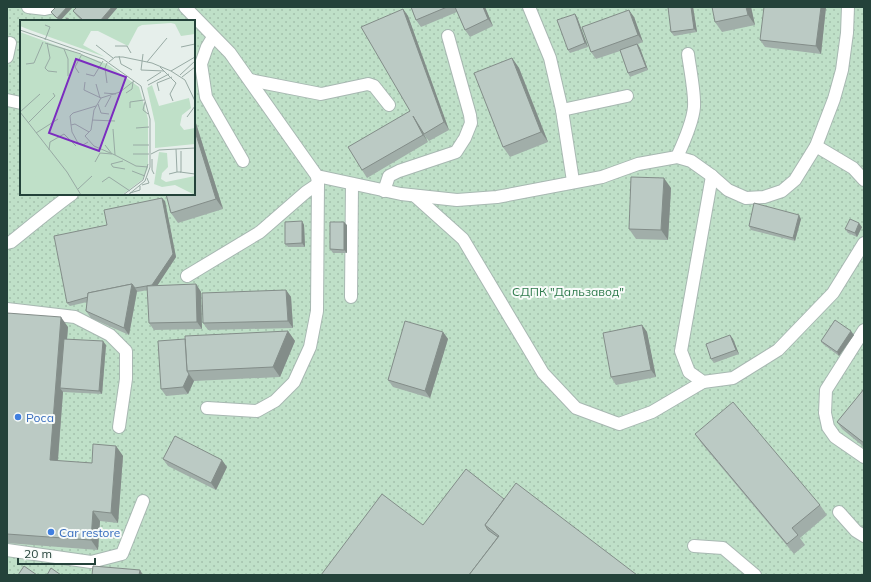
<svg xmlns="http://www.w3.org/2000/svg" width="871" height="582" font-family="Mulish,sans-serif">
  <defs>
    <pattern id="park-dots" width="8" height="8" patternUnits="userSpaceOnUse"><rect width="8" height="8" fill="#bfe0c8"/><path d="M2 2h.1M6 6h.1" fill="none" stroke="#a4c1ad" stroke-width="1.8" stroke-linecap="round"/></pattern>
  </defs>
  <rect width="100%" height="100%" fill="#e6efeb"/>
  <path fill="url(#park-dots)" fill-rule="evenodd" d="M7,7H864V575H7ZM21,21H194V194H21Z"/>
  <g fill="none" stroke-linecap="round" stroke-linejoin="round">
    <g stroke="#a8b8b2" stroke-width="14">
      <g id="service">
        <polyline points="28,7 45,9 54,7"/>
        <polyline points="185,7 230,53 317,176 401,194 457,200 497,197 602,177 638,164 677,157 691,161 712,176 728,190 746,198 764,197 782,191 795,180 816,146 834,99 842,70 847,33 848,7"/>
        <polyline points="529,7 550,58 562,110 573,181"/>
        <polyline points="213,37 207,47 201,64 206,97 243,161"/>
        <polyline points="7,57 10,43"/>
        <polyline points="250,80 321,94 368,84 374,86 389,105"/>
        <polyline points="7,100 21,103"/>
        <polyline points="562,110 627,96"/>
        <polyline points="816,146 853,168 864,180"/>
        <path d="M677,157C683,144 693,120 694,107C695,93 690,69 688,54"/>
        <polyline points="712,176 681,351 689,372 703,382 733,378 778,350 833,293 864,243"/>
        <polyline points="384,191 389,176 399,171 456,152 465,138 471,123 470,115 448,36"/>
        <polyline points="415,196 463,239 543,373 576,408 619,424 652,412 703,382"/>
        <path d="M7,243L11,242C31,226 51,209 72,194"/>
        <polyline points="187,276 260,232 306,192 318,184"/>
        <polyline points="351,297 352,184"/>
        <polyline points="7,309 75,317 110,335 126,351 126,379 119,427"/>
        <polyline points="864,330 826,390 825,413 828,427 835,437 864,457"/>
        <polyline points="207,408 257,411 275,401 294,382 310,347 317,311 318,184 317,176"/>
        <polyline points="839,512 856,531 864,536"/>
        <polyline points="694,546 723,548 755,575"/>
        <polyline points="7,550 91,562 122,554 143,501"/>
      </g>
    </g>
    <use href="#service" stroke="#fff" stroke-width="12"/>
  </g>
  <g fill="#a1aea9">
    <polygon points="56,7 60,21 54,16 51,12"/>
    <polygon points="77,7 118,7 106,21 82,21 76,15 73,11"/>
    <polygon points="411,7 485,7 493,26 470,37 465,30 457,12 421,27 416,20"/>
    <polygon points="693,7 697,32 674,36 671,32"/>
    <polygon points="751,7 755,25 722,32 715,22"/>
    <polygon points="826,7 821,54 765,47 760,40"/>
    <polygon points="403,9 408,16 449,130 429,141 424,135 428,142 367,178 362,170 410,111"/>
    <polygon points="577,17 588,47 570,53 568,50"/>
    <polygon points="634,17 643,42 638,44 640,48 648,70 630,77 628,73 620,51 596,59 591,52"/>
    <polygon points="512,58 519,68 548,142 510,157 503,147"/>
    <polygon points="194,117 223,209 178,223 171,213"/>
    <polygon points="671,188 668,240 636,239 629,229"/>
    <polygon points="165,201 176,257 157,286 196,284 201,292 202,329 154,330 149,323 148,290 137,292 129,335 91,318 86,311 87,302 70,306 67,303 107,225"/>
    <polygon points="801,219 795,241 751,230 749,226"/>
    <polygon points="302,221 304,225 305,247 288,247 285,244"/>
    <polygon points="347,225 347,253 333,253 330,249"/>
    <polygon points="862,227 857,237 848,233 845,229"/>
    <polygon points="286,290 291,297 293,328 208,330 203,323"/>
    <polygon points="7,313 68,327 67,339 106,345 102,394 63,392 58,461 92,463 116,446 123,456 118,523 100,521 98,550 7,543"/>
    <polygon points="642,325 647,332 656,377 616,385 611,377"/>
    <polygon points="288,331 295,341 280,377 194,381 188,394 166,396 161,389 185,339"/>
    <polygon points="443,332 448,339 430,398 393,387 388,380"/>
    <polygon points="730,335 733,339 739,354 714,363 711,359"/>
    <polygon points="854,335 839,356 823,344 821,341"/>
    <polygon points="864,389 864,447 842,429 837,422"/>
    <polygon points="695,434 820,505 827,515 800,538 805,545 794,554 702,444"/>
    <polygon points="163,459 227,467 216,490 168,466"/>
    <polygon points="504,499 637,575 423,525"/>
  </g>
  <g fill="#838d89">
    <polygon points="67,7 73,7 60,21 57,18"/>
    <polygon points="112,7 118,7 106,21 100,21"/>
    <polygon points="483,7 485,7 493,26 488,19"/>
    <polygon points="691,7 693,7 697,32 694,29"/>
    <polygon points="746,7 751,7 755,25 748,15"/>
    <polygon points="821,7 826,7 821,54 816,46"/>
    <polygon points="403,9 408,16 449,130 444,122"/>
    <polygon points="629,10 634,17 643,42 638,35"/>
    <polygon points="575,14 577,17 588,47 585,43"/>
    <polygon points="637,44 640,48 648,70 646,67"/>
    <polygon points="512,58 519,68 548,142 541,132"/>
    <polygon points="194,116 194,117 223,209 216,199 194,128"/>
    <polygon points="413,116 418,124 428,142 423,135"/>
    <polygon points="664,178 671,188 668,240 661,230"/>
    <polygon points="162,198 165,201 176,257 155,289 152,285"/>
    <polygon points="799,215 801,219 795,241 793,238"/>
    <polygon points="302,221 304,225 305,247 302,243"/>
    <polygon points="344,222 347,225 347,253 344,250"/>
    <polygon points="859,223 862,227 857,237 855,233"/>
    <polygon points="132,284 137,291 129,335 124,328"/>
    <polygon points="196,284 201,292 202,329 197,322"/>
    <polygon points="286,290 291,297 293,328 288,321"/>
    <polygon points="61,317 68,327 63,388 60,388 63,392 57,470 50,460"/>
    <polygon points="642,325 647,332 656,377 651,370"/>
    <polygon points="288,331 295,341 280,377 273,367"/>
    <polygon points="851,331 854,335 839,356 837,352"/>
    <polygon points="443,332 448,339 430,398 425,391"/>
    <polygon points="730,335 733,339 739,354 736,350"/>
    <polygon points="103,341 106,345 102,394 99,391"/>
    <polygon points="189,374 194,381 188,394 183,387"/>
    <polygon points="116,446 123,456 118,523 111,513"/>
    <polygon points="222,460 227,467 216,490 211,483"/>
    <polygon points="93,511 100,521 98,550 91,540"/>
    <polygon points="140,570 143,575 139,575"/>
  </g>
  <g fill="#bbcac4" stroke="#838d89">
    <polygon points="56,7 67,7 57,18 51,12"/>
    <polygon points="77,7 112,7 100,21 84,21 73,11"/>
    <polygon points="411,7 447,7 416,20"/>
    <polygon points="455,7 483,7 488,19 465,30"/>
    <polygon points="668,7 691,7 694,29 671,32"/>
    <polygon points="712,7 746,7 748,15 715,22"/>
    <polygon points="764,7 821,7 816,46 760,40"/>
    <polygon points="403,9 444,122 424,134 413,116 423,135 362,170 348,147 410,111 361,27"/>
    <polygon points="629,10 638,35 591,52 582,27"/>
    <polygon points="575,14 585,43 568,50 557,20"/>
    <polygon points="67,18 72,21 65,21"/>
    <polygon points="637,44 646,67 628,73 620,50"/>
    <polygon points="512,58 541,132 503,147 474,73"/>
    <polygon points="194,128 216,199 171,213 166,194 194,194"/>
    <polygon points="631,177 664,178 661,230 629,229"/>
    <polygon points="162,198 173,254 152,285 135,288 132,284 88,293 88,297 67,303 54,236 107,225 104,210"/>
    <polygon points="754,203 799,215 793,238 749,226"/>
    <polygon points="850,219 859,223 855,233 845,229"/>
    <polygon points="302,221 302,243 285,244 285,222"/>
    <polygon points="330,222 344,222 344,250 330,249"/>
    <polygon points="132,284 124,328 86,311 88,293"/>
    <polygon points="196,284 197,322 149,323 147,286"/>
    <polygon points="286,290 288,321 203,323 202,293"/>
    <polygon points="7,313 61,317 50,460 92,463 93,444 116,446 111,513 93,511 91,540 7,534"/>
    <polygon points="835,320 851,331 837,352 821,341"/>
    <polygon points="405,321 443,332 425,391 388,380"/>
    <polygon points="642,325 651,370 611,377 603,333"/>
    <polygon points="288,331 273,367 187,371 185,336"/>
    <polygon points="730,335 736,350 711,359 706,344"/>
    <polygon points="64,339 103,341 99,391 60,388"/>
    <polygon points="185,339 187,371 189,374 183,387 161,389 158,341"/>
    <polygon points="864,389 864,443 837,422"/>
    <polygon points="733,402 820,505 792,528 798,535 787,544 695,434"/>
    <polygon points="175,436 222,460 211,483 163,459"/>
    <polygon points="466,469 504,499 485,525 488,530 498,537 469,575 321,575 382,494 423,525"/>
    <polygon points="516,483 637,575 469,575 499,536 485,525"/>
    <polygon points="24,566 37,575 18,575"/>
    <polygon points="93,566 140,570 139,575 92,575"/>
    <polygon points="51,568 61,575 47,575"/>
  </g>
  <g fill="#3f7fe0" stroke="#f7fbf9" stroke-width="1.5">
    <circle cx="18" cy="417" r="4"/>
    <circle cx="51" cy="532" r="4"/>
  </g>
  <g text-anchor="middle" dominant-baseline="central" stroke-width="4" stroke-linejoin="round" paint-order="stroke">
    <g font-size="12" fill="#2d7a4b" stroke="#f7fbf9">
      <text x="568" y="291">СДПК "Дальзавод"</text>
    </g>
    <g font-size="12" fill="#366cbe" stroke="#f7fbf9" text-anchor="start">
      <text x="26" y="417">Роса</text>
      <text x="59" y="532">Car restore</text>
    </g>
  </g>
  <g transform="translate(20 20)">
    <rect width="175" height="175" fill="#e6efeb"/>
    <path d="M0,0H175V14L161,16L155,4L151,3L122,5L118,7L108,26L78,11H71L63,25L85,37L10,10L0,6ZM132,65L139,86L169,78L171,88L162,95L160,105L164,110L175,108V124L135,128V103L127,68ZM0,129L36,170L38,175H0ZM139,132L147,133L148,147L142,153L141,159L146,162L175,156V175L155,165L142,167L134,164Z" fill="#bfe0c8"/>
    <path d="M0,12L87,44L119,67L128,99V148L123,159L102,175H38L0,145Z" fill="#bfe0c8"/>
    <path fill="none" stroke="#98aaa4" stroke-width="1" d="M0,10L83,39L121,66L130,99V147L125,161L108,175M25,20L30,7L25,5M25,23L61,34M27,23L30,38L25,48L28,51L37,52M76,25L93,38M95,26H107L111,33M161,27L175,24M44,29L48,39V56M123,34L121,50L144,51M62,35L81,43M99,36L101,44L112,50M89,42L95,37H103L132,43L151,51L165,60L175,81M127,42L147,18M6,44L14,43L23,22M140,47L156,63L150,74L153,81M151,51L175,37M59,53L55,47L62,34M66,54L74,56L83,41M160,55L175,41M162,57L175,47M127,61L141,52M65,62L64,70L81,78M87,63L85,48L87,43M76,64L80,78M128,65L149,54M139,71L137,63L152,57M84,73L96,74M106,73L112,69L113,62M20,74L0,92L47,152L61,175M125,82L123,90L128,94M78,84L81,93L89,94M85,87L91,76M110,88V82L124,80M167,97L175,86M72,100L95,101M8,103L35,76L33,73M51,105L50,96L53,93L76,86M116,108L129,107M93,109L95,135L116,146L128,147M16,113L38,99M68,122L63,125L58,123L52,112L51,105L55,104L69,112M113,125H129M29,130L30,122L44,114L56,126M113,134H129M131,134L139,130L175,128M95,135L74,126L65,116L71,110L74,90L81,78L100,72L114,61M132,139V150L134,154M103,141L91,144L93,147L105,149M75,142L80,133L92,134L85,125M112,151L125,156M157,152H161V131M160,152L175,154M149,154L157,152L156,129M82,162L89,157L110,171M122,165L129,163L127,158M58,169L72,156M110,173L120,170V166M103,175L123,160L128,144"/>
    <path fill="#7b2cbf" fill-opacity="0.15" stroke="#7b2cbf" stroke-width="2" d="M56,39L106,57L79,131L29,113Z"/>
    <rect width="175" height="175" fill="none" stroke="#24423a" stroke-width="2"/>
  </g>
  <rect width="871" height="582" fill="none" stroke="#24423a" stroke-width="16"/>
  <path d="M18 558v6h77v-6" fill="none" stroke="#24423a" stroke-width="2"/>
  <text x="24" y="558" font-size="12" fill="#24423a" stroke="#f7fbf9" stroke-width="3" paint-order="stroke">20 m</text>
</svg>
